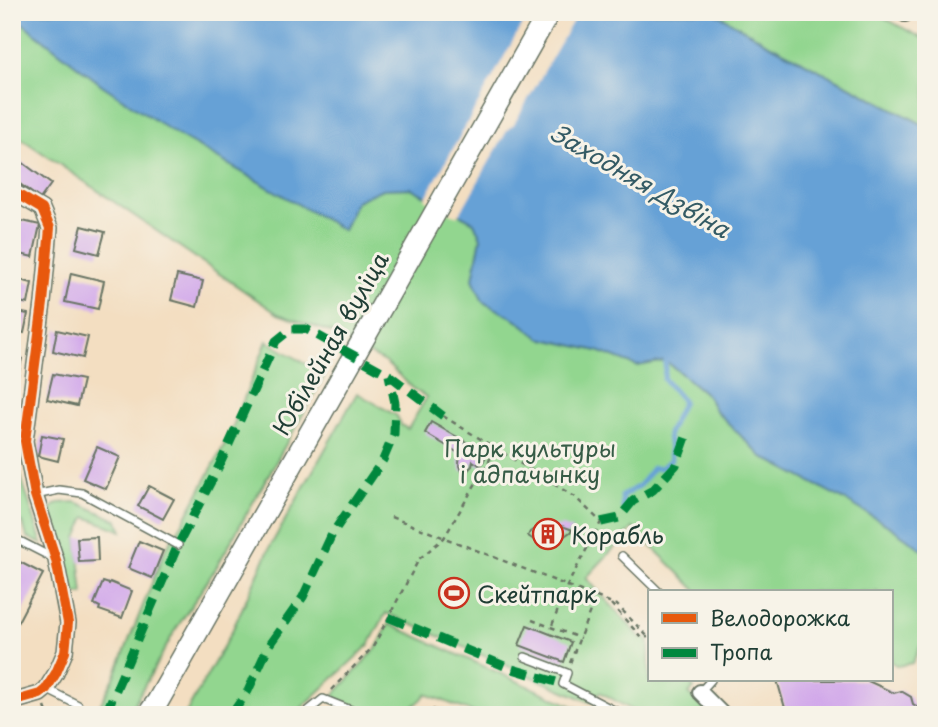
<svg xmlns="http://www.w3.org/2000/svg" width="938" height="727" font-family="'Playpen Sans',sans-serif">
  <rect width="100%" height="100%" fill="#f7f3e8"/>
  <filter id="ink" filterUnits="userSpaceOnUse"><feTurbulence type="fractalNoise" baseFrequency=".0143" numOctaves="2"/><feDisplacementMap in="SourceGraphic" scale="14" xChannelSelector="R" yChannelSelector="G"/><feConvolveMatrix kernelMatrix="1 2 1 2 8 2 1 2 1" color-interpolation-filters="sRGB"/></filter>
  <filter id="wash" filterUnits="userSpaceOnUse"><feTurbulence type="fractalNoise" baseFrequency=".00686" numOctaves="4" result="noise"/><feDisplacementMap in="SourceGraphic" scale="28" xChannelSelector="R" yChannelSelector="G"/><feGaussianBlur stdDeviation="1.57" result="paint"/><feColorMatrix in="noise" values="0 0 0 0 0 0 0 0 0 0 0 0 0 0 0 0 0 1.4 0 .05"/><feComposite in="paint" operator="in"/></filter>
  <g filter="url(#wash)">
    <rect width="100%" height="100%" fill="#f3dec1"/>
    <g fill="#92d68f" stroke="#588a62" stroke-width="2">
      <polygon points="714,12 873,12 926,40 926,126 767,43"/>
      <polygon points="12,15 102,85 179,136 343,230 356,201 382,189 411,188 474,222 481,238 473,279 483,302 516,319 540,338 598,351 637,366 666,361 707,395 715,410 761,456 845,500 892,528 926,552 926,635 912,663 898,666 891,662 891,592 698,592 633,528 586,578 641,638 646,638 649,642 649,680 686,680 694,688 689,694 711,715 641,715 600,692 590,702 386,613 369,645 294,715 185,715 232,631 271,545 357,393 397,416 401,425 408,429 427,397 416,391 386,363 330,332 278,314 12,132"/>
      <polygon points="267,341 325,375 216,568 176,629 128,715 114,715 99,707 114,678 166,548 181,526 229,436"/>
      <polygon points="12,452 14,454 42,544 27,537 23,523 12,517"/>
      <polygon points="76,502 117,520 122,531 86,517 77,538 83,594 75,594 50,515 51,508 58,503"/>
      <path d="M389,624L584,711L582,715H480L426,694C401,727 365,710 332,697L376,649Z"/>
    </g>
    <polygon fill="#66a1d6" stroke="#426f85" stroke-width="2" points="12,12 714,12 767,43 926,126 926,552 892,528 845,500 761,456 715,410 707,395 666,361 637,366 598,351 540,338 516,319 483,302 473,279 481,238 474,222 411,188 382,189 356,201 343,230 179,136 102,85 12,15"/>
    <polygon fill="#f3dec1" points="529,12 578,12 514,124 508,129 458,217 425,199"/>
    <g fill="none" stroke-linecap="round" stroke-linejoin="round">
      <polyline stroke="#66a1d6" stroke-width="5" points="623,508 622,496 639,486 653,468 661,468 671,459 668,434 683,401 664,379 666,361 671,357"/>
    </g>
    <g id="blocks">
      <g fill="#d2a9ea">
        <polygon points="22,162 51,184 40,199 12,178 12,175"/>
        <polygon points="18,220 40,225 33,257 12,252 12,244"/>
        <polygon points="82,226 105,232 99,254 76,248"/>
        <polygon points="71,273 104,281 98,309 65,302"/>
        <polygon points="177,275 203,281 197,307 171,300"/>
        <polygon points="12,278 32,283 28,304 12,300"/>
        <polygon points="12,311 28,314 24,333 12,330"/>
        <polygon points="57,330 88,337 83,358 53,351"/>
        <polygon points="12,356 22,358 17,380 12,379"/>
        <polygon points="53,374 83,380 77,406 47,399"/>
        <polygon points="431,422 487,454 481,466 473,461 472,466 468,470 462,471 459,463 460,454 425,433"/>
        <polygon points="42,435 63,439 58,461 38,456"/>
        <polygon points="97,447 120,457 106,489 83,479"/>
        <polygon points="149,486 174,499 163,519 138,506"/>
        <polygon points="562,526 573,530 563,537 534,540 528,536 530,532 533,530"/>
        <polygon points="97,537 98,561 79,562 77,538"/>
        <polygon points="139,541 163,551 152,578 128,568"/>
        <polygon points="12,558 43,574 12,633"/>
        <polygon points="103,582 109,584 110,582 132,591 122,618 99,610 100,607 94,604"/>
        <polygon points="527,625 571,642 564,662 519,645"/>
        <polygon points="777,680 866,680 894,693 901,691 911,697 913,704 920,708 926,707 926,715 787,715"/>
      </g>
    </g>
  </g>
  <g filter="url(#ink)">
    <use href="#blocks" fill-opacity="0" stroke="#697565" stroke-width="2"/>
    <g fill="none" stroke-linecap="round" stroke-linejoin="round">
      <g stroke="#697565" stroke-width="10">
        <g id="lane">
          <polyline points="12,438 25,441"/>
          <polyline points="35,495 59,490 82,493 178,545"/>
          <polyline points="12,537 55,559"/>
          <polyline points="622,556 659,592"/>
          <polyline points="525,657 567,673 563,684 623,715"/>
          <polyline points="46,689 78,705"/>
          <polyline points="700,692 711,680"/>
          <polyline points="303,715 323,699 363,715"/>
        </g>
      </g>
      <g stroke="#697565" stroke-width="18">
        <g id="street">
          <polyline points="902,12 905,14"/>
          <polyline points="12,191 42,209 50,228 43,303 25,441 35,495 56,560 68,623 65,652 56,673 46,689 40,694 12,702"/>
          <polyline points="700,692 723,715"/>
        </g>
      </g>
      <g stroke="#697565" stroke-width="24">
        <polyline id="secondary" points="148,715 158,701 549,12"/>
      </g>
      <g stroke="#697565" stroke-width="2.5" stroke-dasharray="5 5" stroke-linecap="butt">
        <polyline points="443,416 575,497 601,522 567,586 551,628"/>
        <polyline points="391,517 617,605 649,638"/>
        <polyline points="611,604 642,638 648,637"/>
        <polyline points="532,620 580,638"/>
        <polyline points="570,663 595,598"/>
        <polyline points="916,664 926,645"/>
        <polyline points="331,690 373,647 419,559 444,538 497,447"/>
        <polyline points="45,707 48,715"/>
        <polyline points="428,715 430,708 447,715"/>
      </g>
      <use href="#lane" stroke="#fff" stroke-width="7"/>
      <use href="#street" stroke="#fff" stroke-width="14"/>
      <use href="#secondary" stroke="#fff" stroke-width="21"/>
      <g stroke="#00873e" stroke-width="9" stroke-dasharray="18 9" stroke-linecap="butt">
        <polyline points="601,522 619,518 633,501 653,490 676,465 686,437"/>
        <polyline points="388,617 509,668 563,684"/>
        <polyline points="105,715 178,545 219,466 276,341 291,329 306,329 389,375 443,416"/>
        <polyline points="231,715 248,691 269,645 303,597 332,534 383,460 394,434 395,403 389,375"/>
      </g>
      <g stroke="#f7f3e8" stroke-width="15">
        <polyline id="cycleway" points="12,191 42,209 50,228 43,303 25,441 35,495 56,560 68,623 65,652 56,673 46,689 40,694 12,702"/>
      </g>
      <use href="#cycleway" stroke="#e8590c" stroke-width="10"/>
    </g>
  </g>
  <defs>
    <g id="building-ring" transform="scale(1.575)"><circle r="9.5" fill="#f7f3e8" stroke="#c8321e" stroke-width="1.5"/><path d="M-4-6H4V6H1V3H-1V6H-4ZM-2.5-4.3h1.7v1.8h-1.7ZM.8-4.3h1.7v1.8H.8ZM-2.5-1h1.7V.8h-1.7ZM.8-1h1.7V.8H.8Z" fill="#c8321e"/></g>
    <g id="stadium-ring" transform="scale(1.575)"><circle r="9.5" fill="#f7f3e8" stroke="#c8321e" stroke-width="1.5"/><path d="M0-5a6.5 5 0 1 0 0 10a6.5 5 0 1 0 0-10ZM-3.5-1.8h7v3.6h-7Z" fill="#c8321e"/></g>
  </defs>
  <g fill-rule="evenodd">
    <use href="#building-ring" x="548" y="534"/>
    <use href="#stadium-ring" x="454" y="593"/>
  </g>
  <g text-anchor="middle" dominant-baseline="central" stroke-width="6" stroke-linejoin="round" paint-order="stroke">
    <g font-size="23" fill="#1f3d34" stroke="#f7f3e8">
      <text transform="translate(330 343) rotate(-60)">Юбілейная вуліца</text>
    </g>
    <g font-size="23" fill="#365c46" stroke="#f7f3e8">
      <text x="530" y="447">Парк культуры<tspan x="530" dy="26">і адпачынку</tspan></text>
    </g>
    <g font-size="23" fill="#1f3d34" stroke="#f7f3e8" text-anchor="start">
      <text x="571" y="534">Корабль</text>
      <text x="477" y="593">Скейтпарк</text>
    </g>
    <g font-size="24" font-style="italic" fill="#345b65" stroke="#f7f3e8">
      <text transform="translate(641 180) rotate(30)">Заходняя Дзвіна</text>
    </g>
  </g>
  <rect width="938" height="727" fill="none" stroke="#f7f3e8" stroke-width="42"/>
  <rect x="648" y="590" width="245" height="91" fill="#f7f3e8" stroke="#a1aaa0" stroke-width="2"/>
  <rect x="662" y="613" width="35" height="10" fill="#e8590c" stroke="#a1aaa0" stroke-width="2"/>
  <text x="710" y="626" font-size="21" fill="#1f3d34">Велодорожка</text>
  <rect x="662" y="648" width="35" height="10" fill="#00873e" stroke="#a1aaa0" stroke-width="2"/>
  <text x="710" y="660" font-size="21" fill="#1f3d34">Тропа</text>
</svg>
